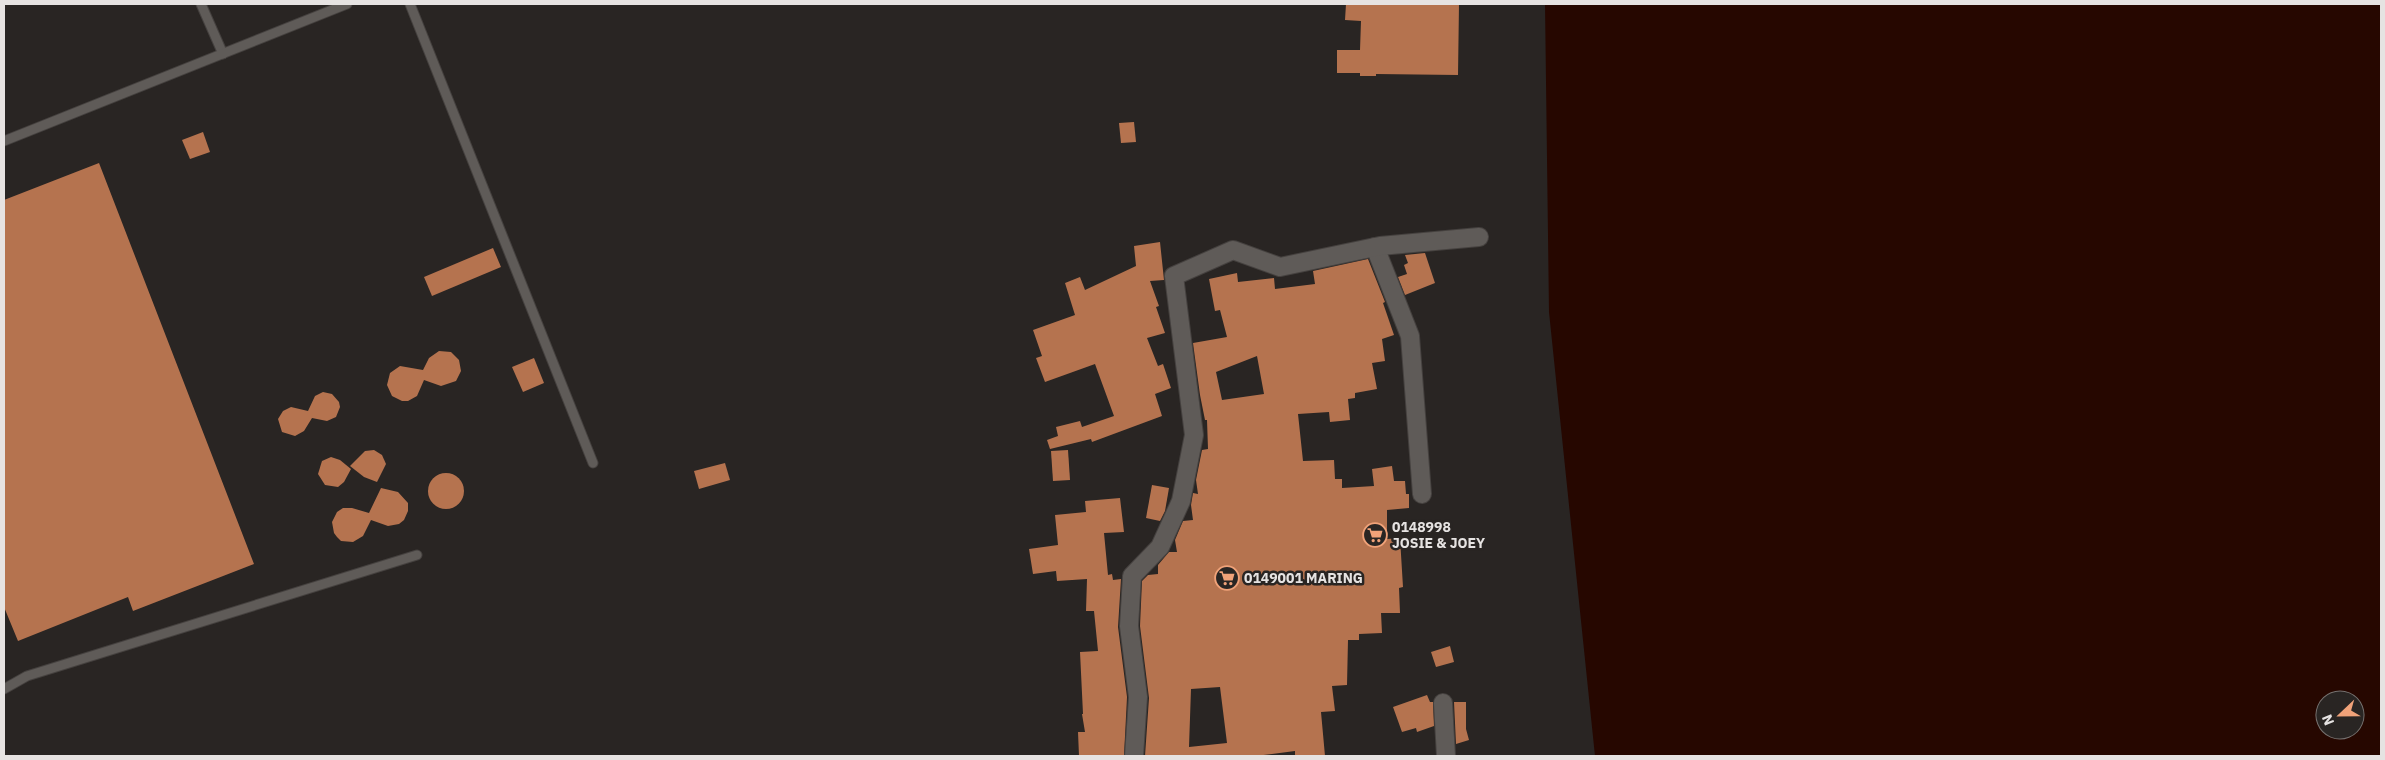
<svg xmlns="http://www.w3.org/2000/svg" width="2385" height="760" font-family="'IBM Plex Sans',sans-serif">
  <rect width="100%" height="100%" fill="#292523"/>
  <path fill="#260700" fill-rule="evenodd" d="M1545,4H2381V756H1595L1549,312ZM2325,700H2355V730H2325Z"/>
  <g fill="#b5734f" fill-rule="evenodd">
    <polygon points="1346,4 1459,4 1458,75 1376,74 1376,76 1360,76 1360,73 1337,73 1337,50 1360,50 1361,21 1345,20"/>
    <polygon points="1134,122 1136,142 1121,143 1119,123"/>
    <polygon points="203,132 210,152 190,159 182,140"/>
    <polygon points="99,163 254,564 133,611 128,597 18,641 4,607 4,200"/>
    <polygon points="1160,242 1164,280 1150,281 1159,306 1156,307 1165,333 1147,338 1158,366 1163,364 1171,388 1155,394 1162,416 1092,442 1091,439 1050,449 1047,440 1058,436 1056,427 1080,421 1082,427 1114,416 1095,364 1045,382 1036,358 1042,356 1033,330 1075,315 1065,283 1080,277 1085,290 1136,266 1134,246"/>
    <polygon points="493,248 501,267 432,296 424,277"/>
    <polygon points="1425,253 1435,283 1405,295 1398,277 1407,274 1404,265 1408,263 1405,255"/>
    <path d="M1368,259L1385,302L1383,303L1394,335L1382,339L1385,361L1372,363L1377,389L1355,393V398L1348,399L1350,420L1330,422L1329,412L1298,414L1303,461L1334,460L1335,479H1342V488L1374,486L1372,469L1392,466L1394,481H1405L1406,494H1409V508L1387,510V539L1400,538L1403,587L1399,588L1400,613H1381L1382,633L1359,634V640H1348L1347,685L1332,686L1335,711L1321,712L1325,756H1295V751L1255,756H1145L1149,698L1140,626L1142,581L1148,575L1158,574V565L1169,552H1177L1175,540L1183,521L1193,520L1191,505L1193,493L1198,494L1196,480L1202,450L1208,449L1207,420H1205L1200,395L1193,343L1227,337L1220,310L1215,311L1209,279L1237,273L1238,282L1274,278L1275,289L1315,284L1313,271ZM1257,356L1264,394L1222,400L1216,372ZM1220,687L1227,743L1189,747L1191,689Z"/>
    <polygon points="439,351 451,352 459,360 461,371 456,381 441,386 424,380 417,396 408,401 402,401 392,396 387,385 390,373 400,366 423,370 429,358"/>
    <polygon points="534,358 544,383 523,392 512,367"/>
    <polygon points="323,392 332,394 339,402 340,407 336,417 327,421 312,418 304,431 295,436 282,432 278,419 283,411 291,407 308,411 315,396"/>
    <polygon points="374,450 382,455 386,464 377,482 364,477 350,466 365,451"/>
    <polygon points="1068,450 1070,480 1053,481 1051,451"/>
    <polygon points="331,457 340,460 351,469 344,482 338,487 325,485 318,474 322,461"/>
    <polygon points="725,463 730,480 699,489 694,471"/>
    <circle cx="446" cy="491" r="18"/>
    <polygon points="1152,485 1169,488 1165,511 1160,521 1146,518"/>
    <polygon points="381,488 398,492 408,503 408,511 404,520 399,524 388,526 371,520 363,536 353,542 341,541 337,537 334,533 332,522 337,512 343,508 352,508 369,513"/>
    <polygon points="1120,498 1124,532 1104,533 1108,575 1112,574 1113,580 1121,579 1118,627 1127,697 1124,756 1079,756 1078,732 1085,732 1082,714 1083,714 1080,652 1098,651 1094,611 1086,611 1087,579 1057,581 1056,571 1033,574 1029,549 1058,545 1055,515 1086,512 1085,501"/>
    <polygon points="1450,646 1454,662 1436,667 1431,652"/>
    <polygon points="1427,695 1430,702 1433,702 1434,726 1417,732 1416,728 1402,732 1393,707"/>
    <polygon points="1454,702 1466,702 1466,729 1469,740 1456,744"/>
  </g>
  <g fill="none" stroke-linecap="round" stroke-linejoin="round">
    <g stroke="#45413f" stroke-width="11">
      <g id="lane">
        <polyline points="201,4 223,54"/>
        <polyline points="410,4 593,463"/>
        <polyline points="4,141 347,4"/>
        <polyline points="4,689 27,676 417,555"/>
      </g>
    </g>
    <g stroke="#45413f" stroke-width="20">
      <g id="street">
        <polyline points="1375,247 1410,336 1422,494"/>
        <polyline points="1443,703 1446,756"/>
        <polyline points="1134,756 1138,697 1129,626 1132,576 1160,547 1181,501 1194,435 1174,276 1233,250 1280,267 1380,246 1479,237"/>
      </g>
    </g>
    <use href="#lane" stroke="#5f5b58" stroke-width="9"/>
    <use href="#street" stroke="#5f5b58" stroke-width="18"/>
  </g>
  <defs>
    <g id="supermarket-ring" transform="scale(1.25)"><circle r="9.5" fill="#292523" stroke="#f0a279" stroke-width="1.5"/><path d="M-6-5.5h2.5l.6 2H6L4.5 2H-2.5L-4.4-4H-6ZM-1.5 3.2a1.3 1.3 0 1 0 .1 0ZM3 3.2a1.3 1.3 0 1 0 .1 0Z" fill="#f0a279"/></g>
  </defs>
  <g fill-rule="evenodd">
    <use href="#supermarket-ring" x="1375" y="535"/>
    <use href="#supermarket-ring" x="1227" y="578"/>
  </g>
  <g text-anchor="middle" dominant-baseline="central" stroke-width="5" stroke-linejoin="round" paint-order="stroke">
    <g font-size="14" font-weight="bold" fill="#e6e3e2" stroke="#292523" text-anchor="start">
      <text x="1392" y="527">0148998<tspan x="1392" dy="16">JOSIE &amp; JOEY</tspan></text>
      <text x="1244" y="578">0149001 MARING</text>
    </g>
  </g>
  <rect width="2385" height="760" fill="none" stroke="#e6e3e2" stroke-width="10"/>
  <g transform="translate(2340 715) rotate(248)"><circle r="24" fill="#292523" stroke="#75716f"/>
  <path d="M0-4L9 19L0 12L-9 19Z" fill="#f0a279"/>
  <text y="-8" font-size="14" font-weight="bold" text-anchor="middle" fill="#e6e3e2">N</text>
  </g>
</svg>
